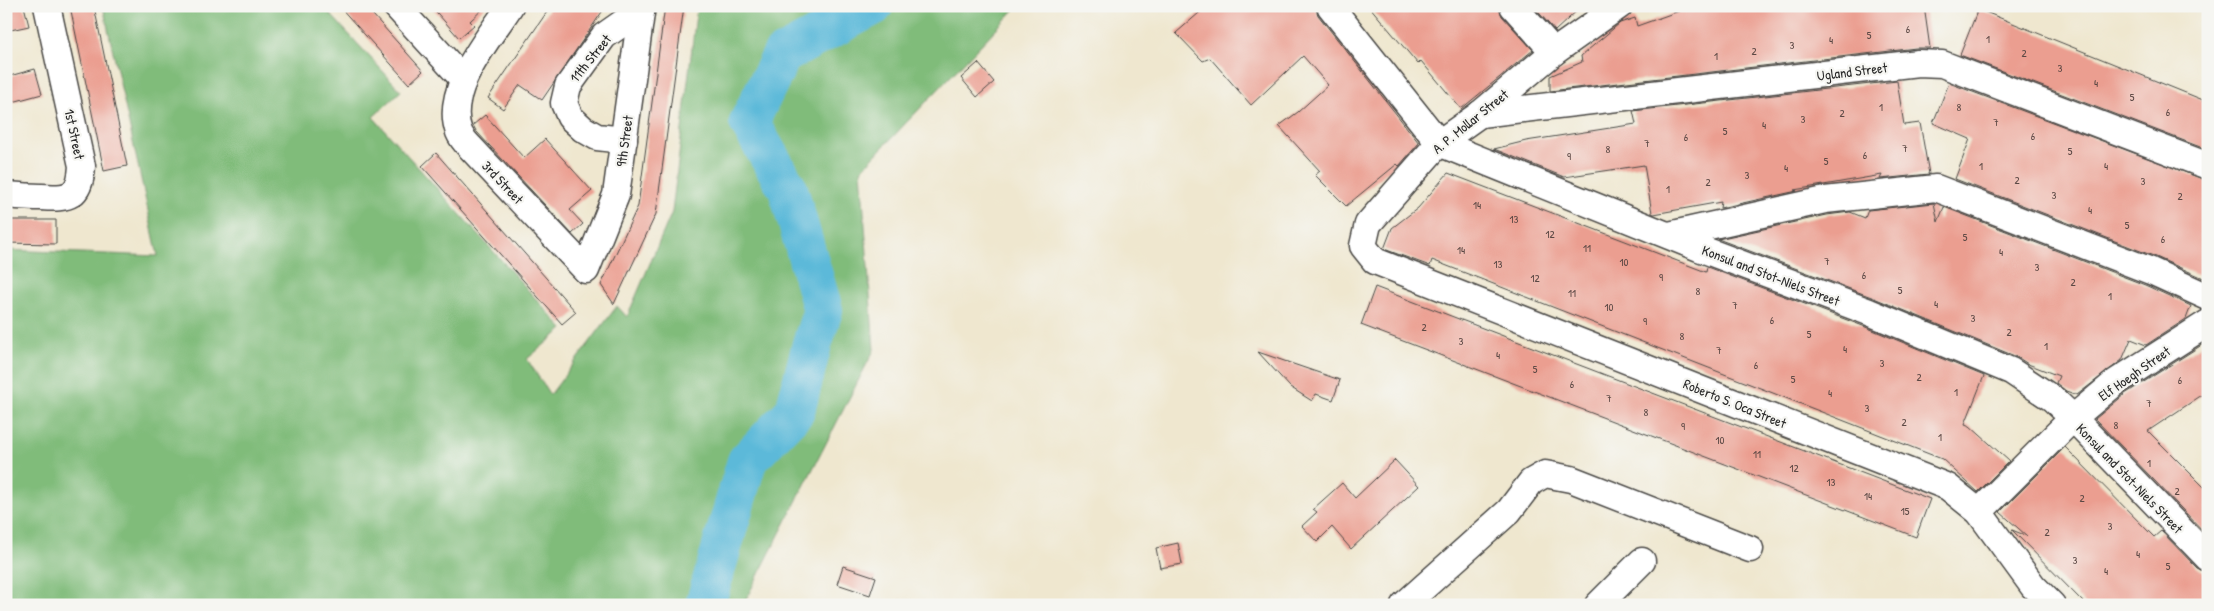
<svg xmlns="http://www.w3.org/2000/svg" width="2214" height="611" font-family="'Patrick Hand',sans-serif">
  <rect width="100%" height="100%" fill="#f6f6f2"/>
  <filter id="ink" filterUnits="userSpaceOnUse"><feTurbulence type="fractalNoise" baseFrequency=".02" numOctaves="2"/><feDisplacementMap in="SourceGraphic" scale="10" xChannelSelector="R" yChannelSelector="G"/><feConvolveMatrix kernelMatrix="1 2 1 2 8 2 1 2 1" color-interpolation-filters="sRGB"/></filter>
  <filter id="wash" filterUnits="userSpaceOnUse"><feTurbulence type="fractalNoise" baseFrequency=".0096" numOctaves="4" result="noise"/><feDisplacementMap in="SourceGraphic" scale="20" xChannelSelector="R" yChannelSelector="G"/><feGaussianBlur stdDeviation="1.12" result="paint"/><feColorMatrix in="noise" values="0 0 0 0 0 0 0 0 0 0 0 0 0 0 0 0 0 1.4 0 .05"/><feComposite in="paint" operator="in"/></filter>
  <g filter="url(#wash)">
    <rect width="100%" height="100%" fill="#efe7cf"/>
    <polygon fill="#80bc7a" stroke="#567452" points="103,6 323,6 401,91 373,117 563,329 527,359 550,395 617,306 627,317 672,212 697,6 1018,6 861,170 874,350 743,605 6,605 6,250 158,256"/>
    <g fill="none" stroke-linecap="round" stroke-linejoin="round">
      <polyline stroke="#5bb9d9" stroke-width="40" points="705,605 747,461 795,411 812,344 823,310 788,189 749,122 782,55 873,6"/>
    </g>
    <g id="blocks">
      <g fill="#eb9e90">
        <polygon points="6,6 24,6 29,26 6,31"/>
        <polygon points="70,6 94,6 127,166 104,171"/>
        <polygon points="339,6 365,6 423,71 409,84"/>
        <polygon points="431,6 486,6 470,21 474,25 459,38"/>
        <polygon points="551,6 606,6 542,100 520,85 503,109 488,98"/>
        <polygon points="665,6 684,6 656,214 614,304 601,285 638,206"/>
        <polygon points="1207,6 1315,6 1318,15 1419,143 1399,166 1397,164 1346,206 1315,175 1320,171 1279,126 1298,112 1328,85 1303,56 1251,105 1210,58 1203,61 1176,33"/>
        <polygon points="1369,6 1498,6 1502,16 1533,50 1461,109 1421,61 1418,64"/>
        <polygon points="1533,6 1582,6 1555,31"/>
        <polygon points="1693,6 1924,6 1930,48 1916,48 1550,91 1550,76 1582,62 1581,56 1620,23 1635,18 1637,26"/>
        <polygon points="1978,9 2208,102 2208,150 1960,55"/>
        <polygon points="978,63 994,82 977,97 961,78"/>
        <polygon points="35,69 42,94 9,103 6,93 6,77"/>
        <polygon points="1897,81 1904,125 1920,123 1929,174 1880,179 1882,175 1794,190 1797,191 1720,208 1721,202 1654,214 1652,213 1644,165 1564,177 1494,149 1526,141 1636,124 1633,111"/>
        <polygon points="1949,83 2208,181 2208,280 2156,257 1955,179 1970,139 1933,123"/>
        <polygon points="485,115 524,158 545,139 592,191 570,210 583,224 572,234 476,131 473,125"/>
        <polygon points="436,153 576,312 562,324 422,166"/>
        <polygon points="1448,173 1706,272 1707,267 1863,326 1984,376 1965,424 1970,426 2009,461 1978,492 1942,459 1432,260 1430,266 1384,249 1392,228 1418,208"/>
        <polygon points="1934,203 1938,222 1944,207 2145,285 2191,306 2186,319 2146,345 2131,339 2122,360 2077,395 2066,391 2056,383 2059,376 2028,364 2017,357 1874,298 1718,239 1827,215 1850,212 1865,218 1868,210"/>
        <polygon points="6,220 56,220 56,244 6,243"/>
        <polygon points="1375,287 1930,499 1916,537 1361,325"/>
        <polygon points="2208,341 2208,391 2148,431 2208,491 2208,536 2095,419 2125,394"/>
        <polygon points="1258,352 1340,380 1333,400 1316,394 1312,401 1290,387"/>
        <polygon points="2065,447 2154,537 2161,531 2197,568 2208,573 2208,605 2086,605 2012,530 2027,536 2000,512"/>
        <polygon points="1395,460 1419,486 1351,549 1332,527 1317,542 1302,526 1317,512 1313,509 1342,483 1355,498"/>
        <polygon points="1178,543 1182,564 1160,568 1156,548"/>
        <polygon points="843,566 876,577 870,595 837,584"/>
      </g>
    </g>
  </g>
  <g filter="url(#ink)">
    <use href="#blocks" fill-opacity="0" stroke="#484744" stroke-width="1"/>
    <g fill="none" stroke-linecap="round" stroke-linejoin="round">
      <g stroke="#484744" stroke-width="29">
        <g id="street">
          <polyline points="396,6 463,79"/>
          <path d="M510,6C489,39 443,90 459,132C461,137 466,143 470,147L586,270L616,195L642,6"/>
          <polyline points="1330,6 1439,143 1699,248 1869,312 2011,371 2053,399 2073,418 2208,558"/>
          <polyline points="1513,6 1554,52"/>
          <polyline points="1619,6 1554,52 1480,114 1439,143 1368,224 1363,246 1375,261 1948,487 1979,512 2033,586 2052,605"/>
          <polyline points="1480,114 1918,63 1942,64 2208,166"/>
          <polyline points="624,140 597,137 583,129 570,117 564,103 568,86 604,36 641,10"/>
          <path d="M6,195C18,196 30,197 41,197C69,199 80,197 82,166L47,6"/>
          <polyline points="1669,235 1825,200 1936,188 2151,271 2208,297"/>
          <polyline points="1979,512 2073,418 2116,382 2208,323"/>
          <polyline points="1404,605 1509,511 1531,482 1545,474 1571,479 1750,549"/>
          <polyline points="1598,605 1642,561"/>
        </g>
      </g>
      <use href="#street" stroke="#fff" stroke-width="26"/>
    </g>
  </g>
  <g text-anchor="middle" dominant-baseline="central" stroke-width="4.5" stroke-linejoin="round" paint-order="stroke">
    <g font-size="11" fill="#5b4844">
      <text x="1908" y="29">6</text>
      <text x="1869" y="35">5</text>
      <text x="1988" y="39">1</text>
      <text x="1831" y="40">4</text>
      <text x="1792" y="45">3</text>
      <text x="1754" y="51">2</text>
      <text x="2024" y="53">2</text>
      <text x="1716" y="56">1</text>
      <text x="2060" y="68">3</text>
      <text x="2096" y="83">4</text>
      <text x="2132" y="97">5</text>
      <text x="1881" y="107">1</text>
      <text x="1959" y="107">8</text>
      <text x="2168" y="112">6</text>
      <text x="1842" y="113">2</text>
      <text x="1803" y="119">3</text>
      <text x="1996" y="122">7</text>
      <text x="1764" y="125">4</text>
      <text x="1725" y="131">5</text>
      <text x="2033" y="136">6</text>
      <text x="1686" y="137">6</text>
      <text x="1647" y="143">7</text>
      <text x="1905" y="148">7</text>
      <text x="1608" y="149">8</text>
      <text x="2070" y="151">5</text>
      <text x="1865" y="155">6</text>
      <text x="1569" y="156">9</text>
      <text x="1826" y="161">5</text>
      <text x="1981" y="166">1</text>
      <text x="2106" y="166">4</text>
      <text x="1786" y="168">4</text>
      <text x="1747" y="175">3</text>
      <text x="2017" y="180">2</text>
      <text x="2143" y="181">3</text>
      <text x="1708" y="182">2</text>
      <text x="1668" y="189">1</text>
      <text x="2054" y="195">3</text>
      <text x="2180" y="196">2</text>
      <text x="1477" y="205">14</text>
      <text x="2090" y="210">4</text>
      <text x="1514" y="219">13</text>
      <text x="2127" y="225">5</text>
      <text x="1550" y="234">12</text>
      <text x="1965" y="237">5</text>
      <text x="2163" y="239">6</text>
      <text x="1587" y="248">11</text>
      <text x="1461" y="250">14</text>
      <text x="2001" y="252">4</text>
      <text x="1827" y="261">7</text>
      <text x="1624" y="262">10</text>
      <text x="1498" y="264">13</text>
      <text x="2037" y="267">3</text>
      <text x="1864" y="275">6</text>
      <text x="1661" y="277">9</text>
      <text x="1535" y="278">12</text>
      <text x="2073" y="282">2</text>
      <text x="1900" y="290">5</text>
      <text x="1698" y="291">8</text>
      <text x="1572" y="293">11</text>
      <text x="2110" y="296">1</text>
      <text x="1936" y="304">4</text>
      <text x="1735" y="305">7</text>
      <text x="1609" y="307">10</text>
      <text x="1973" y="318">3</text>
      <text x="1772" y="320">6</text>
      <text x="1645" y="321">9</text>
      <text x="1424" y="327">2</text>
      <text x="2009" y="332">2</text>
      <text x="1809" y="334">5</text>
      <text x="1682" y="336">8</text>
      <text x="1461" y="341">3</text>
      <text x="2046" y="346">1</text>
      <text x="1845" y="349">4</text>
      <text x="1719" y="350">7</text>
      <text x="1498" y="355">4</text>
      <text x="1882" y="363">3</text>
      <text x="1756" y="365">6</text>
      <text x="1535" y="369">5</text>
      <text x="1919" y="377">2</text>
      <text x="1793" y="379">5</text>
      <text x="2180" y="380">6</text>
      <text x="1572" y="384">6</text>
      <text x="1956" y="392">1</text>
      <text x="1830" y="393">4</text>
      <text x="1609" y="398">7</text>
      <text x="2149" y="403">7</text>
      <text x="1867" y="408">3</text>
      <text x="1646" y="412">8</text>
      <text x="1904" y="422">2</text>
      <text x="2116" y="425">8</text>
      <text x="1683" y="426">9</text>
      <text x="1940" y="437">1</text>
      <text x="1720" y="440">10</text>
      <text x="1757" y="454">11</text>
      <text x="2149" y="463">1</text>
      <text x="1794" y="468">12</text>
      <text x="1831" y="482">13</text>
      <text x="2177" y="491">2</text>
      <text x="1868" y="496">14</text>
      <text x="2082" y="498">2</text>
      <text x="1905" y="511">15</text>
      <text x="2110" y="526">3</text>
      <text x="2047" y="532">2</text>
      <text x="2138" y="554">4</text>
      <text x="2075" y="560">3</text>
      <text x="2168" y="566">5</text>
      <text x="2106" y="571">4</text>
    </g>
    <g font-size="14" fill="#2b2b2b" stroke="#f6f6f2">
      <text transform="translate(590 58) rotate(-51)">11th Street</text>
      <text transform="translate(1852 71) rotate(-7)">Ugland Street</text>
      <text transform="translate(1470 121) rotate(-39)">A. P. Mollar Street</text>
      <text transform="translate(75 134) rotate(78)">1st Street</text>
      <text transform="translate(624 141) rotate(-82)">9th Street</text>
      <text transform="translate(503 182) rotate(47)">3rd Street</text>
      <text transform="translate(1771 275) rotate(21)">Konsul and Stot-Niels Street</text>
      <text transform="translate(2134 373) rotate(-35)">Elf Hoegh Street</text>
      <text transform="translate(1735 403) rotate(22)">Roberto S. Oca Street</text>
      <text transform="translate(2130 478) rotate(46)">Konsul and Stot-Niels Street</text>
    </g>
  </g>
  <rect width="2214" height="611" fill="none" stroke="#f6f6f2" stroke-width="25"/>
</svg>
